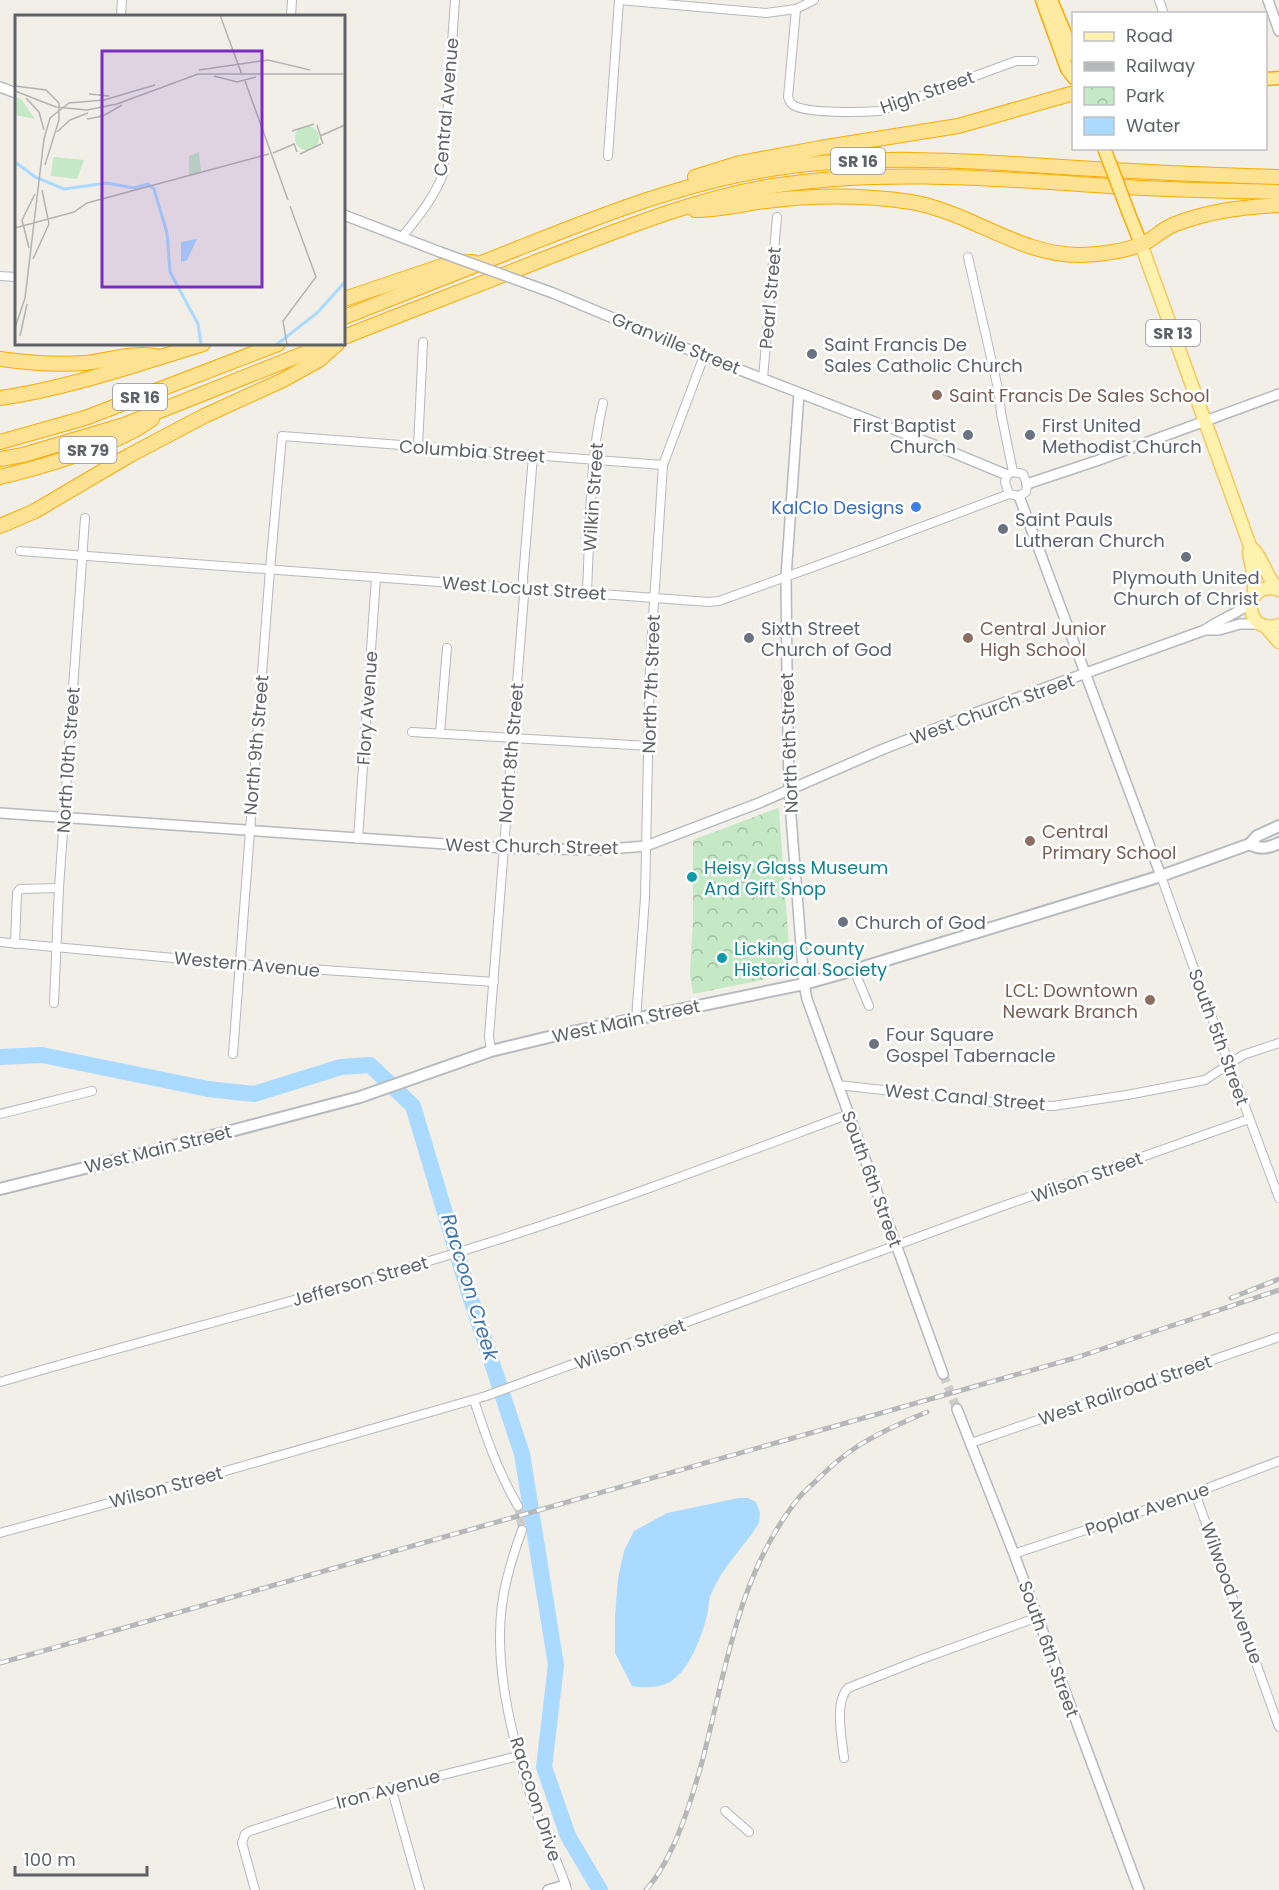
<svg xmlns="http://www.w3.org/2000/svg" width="1279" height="1890" font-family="Poppins,sans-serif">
  <defs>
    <pattern id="park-crowns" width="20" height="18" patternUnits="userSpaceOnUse" patternTransform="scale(1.5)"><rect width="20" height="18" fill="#c5e8c5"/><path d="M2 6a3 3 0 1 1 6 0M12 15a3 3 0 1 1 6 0" fill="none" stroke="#a3c0a4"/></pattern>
  </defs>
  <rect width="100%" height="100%" fill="#f1efe8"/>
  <polygon fill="url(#park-crowns)" points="778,808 779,810 791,974 693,994 690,973 693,919 693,840"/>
  <path fill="#aadaff" d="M739,1498H748L756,1502L760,1513L759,1523C744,1547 723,1566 712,1592C708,1599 709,1608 707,1615C702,1636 689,1672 668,1683C657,1688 643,1688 632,1686L615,1653V1616L618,1579L624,1551L634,1531L667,1513Z"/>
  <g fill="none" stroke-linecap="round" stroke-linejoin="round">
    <polyline stroke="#aadaff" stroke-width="16" points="0,1057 42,1055 208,1089 254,1094 341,1067 370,1065 413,1106 469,1293 522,1454 556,1665 544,1767 568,1836 600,1890"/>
    <polyline stroke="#ccccc8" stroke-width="8" stroke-dasharray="8 4" stroke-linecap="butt" points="518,1506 522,1530"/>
    <polyline stroke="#ccccc8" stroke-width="9" stroke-dasharray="9 4.5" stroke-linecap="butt" points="943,1374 957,1409"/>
    <g stroke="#b5b8bc" stroke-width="10">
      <g id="minor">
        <polyline points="619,0 766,13 796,9 814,0"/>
        <polyline points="1159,0 1164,14"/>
        <path d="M796,9L788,97C790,101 789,102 793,105C807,114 863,112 880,111L1016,61H1034"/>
        <polyline points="121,16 122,0"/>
        <polyline points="291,16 292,0"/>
        <polyline points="608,156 619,0"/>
        <path d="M402,237C418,217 434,198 443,174L455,0"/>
        <polyline points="968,257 999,393 1001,413 1013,472"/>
        <polyline points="0,276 16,277"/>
        <polyline points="763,378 777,217"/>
        <polyline points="418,447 423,342"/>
        <polygon points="1013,472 1023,474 1027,484 1026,492 1019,496 1009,494 1005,482 1007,475"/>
        <polyline points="20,551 709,602 719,601 860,550 1009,494"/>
        <path d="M587,592C590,531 589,462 603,403"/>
        <polyline points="412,732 649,746"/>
        <polyline points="440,733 447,648"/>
        <polyline points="358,839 376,577"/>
        <polyline points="1161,876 1198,980 1279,1198"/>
        <polyline points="0,942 239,964 494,982"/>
        <polyline points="15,944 17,893 20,889 59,888"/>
        <polyline points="854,970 869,1006"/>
        <polyline points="54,1003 59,888 85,518"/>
        <polyline points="636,1019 645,898 650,663 663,465 704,356"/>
        <polyline points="491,1051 489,1036 524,595 523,578 533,456"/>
        <polyline points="233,1054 270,569 282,436 663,465"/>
        <polyline points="838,1085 1009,1104 1053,1106 1127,1095 1205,1080 1243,1055 1279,1043"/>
        <polyline points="0,1114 92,1091"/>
        <path d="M0,1382C164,1334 331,1293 494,1241C614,1203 731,1158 849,1114"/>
        <path d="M474,1400C486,1437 498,1472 518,1506"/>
        <polyline points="971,1443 1279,1337"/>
        <polyline points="1195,1493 1279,1727"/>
        <path d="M522,1530C513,1555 505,1579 502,1605C493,1672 516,1755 538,1817C547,1842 560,1865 567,1890"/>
        <polyline points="0,1533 229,1470 486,1396 992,1210 1249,1119"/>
        <polyline points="1014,1554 1184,1497 1279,1461"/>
        <path d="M844,1758C842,1739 834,1702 848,1688L922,1659L1038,1617"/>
        <polyline points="391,1787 420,1890"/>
        <polyline points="725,1811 749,1832"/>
        <polyline points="255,1890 242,1843 245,1834 250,1831 347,1799 518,1756"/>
      </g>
    </g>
    <g stroke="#b5b8bc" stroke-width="12">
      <g id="tertiary">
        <polyline points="1268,0 1279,31"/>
        <polyline points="0,87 16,93"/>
        <polyline points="344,215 440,252"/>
        <polyline points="553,293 704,356 942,448 1007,475"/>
        <polyline points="799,393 786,577 787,674 789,790 804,984 807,999 943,1374"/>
        <polyline points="1027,484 1096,461 1279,394"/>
        <polyline points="1019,496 1161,876"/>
        <polyline points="1205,630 1219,630 1240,624 1260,624"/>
        <path d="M0,813L503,848L597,850L646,846L759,803L881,750L970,715L1205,630C1220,619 1238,614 1251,602"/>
        <polyline points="957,1409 1014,1554 1139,1890"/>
        <polyline points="548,1890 565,1885"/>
      </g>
    </g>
    <g stroke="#b6babf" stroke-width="14">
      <g id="secondary">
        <polyline points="1250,844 1257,836 1279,826"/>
        <path d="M1250,844C1261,850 1268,848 1279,843"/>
        <polyline points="0,1189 174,1146 360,1097 491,1051 553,1036 804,984 854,970 1161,876 1250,844"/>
      </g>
    </g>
    <g stroke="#f2c960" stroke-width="15">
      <g id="primary">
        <polyline points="1141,244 1250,546 1249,554 1254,577 1254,597"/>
        <path d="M1250,546C1263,557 1265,575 1277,588"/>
        <path d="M1279,590C1242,578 1242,637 1279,625"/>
        <polyline points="1265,626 1279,642"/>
      </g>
    </g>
    <g stroke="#f9ab00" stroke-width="15">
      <g id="trunk">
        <polyline points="1042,0 1067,69 1074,78"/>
        <polyline points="1051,0 1074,55"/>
        <polyline points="1266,79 1279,78"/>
        <polyline points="1129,214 1141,244"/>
      </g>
    </g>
    <g stroke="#f9ab00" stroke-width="16">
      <g id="motorway">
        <polyline points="695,177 740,163 820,148 958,126 1074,93"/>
        <path d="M695,210C719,210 742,204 766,201C814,195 864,195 911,202C970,212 1019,255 1079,255C1097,255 1126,251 1142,244C1153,240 1161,230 1173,225C1208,211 1241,207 1279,205"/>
        <polyline points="344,299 451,263 473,262"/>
        <path d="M344,317C402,294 460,271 519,248C602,215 687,181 777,168C867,155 957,160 1047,166C1124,171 1202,175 1279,177"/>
        <path d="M344,337C411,310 479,285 546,258C619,230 694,199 772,186C894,167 1020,181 1144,188C1189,190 1234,191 1279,192"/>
        <path d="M0,359C28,363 56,365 85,363C108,361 131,352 155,356"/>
        <path d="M0,398C69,388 137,364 203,344"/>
        <polyline points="0,442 85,418 278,344"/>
        <polyline points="0,459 23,455 124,425 328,344"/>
        <path d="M0,477C45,466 114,446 152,419"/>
        <polyline points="0,526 35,511 130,455 204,416 283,380 319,360 337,344"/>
      </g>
    </g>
    <use href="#minor" stroke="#fff" stroke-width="8"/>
    <use href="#tertiary" stroke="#fff" stroke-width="9"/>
    <use href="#secondary" stroke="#fff" stroke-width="10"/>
    <use href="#primary" stroke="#fff2af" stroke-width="12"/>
    <use href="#trunk" stroke="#feeaa1" stroke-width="12"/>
    <use href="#motorway" stroke="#fde293" stroke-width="14"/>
    <g stroke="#b6b7b8" stroke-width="5">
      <g id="rail">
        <polyline points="1231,1298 1279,1279"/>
        <polyline points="0,1663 1075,1358 1279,1290"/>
        <path d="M646,1890C674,1858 691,1802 702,1762C726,1671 737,1576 797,1500C803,1492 812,1485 819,1478C831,1466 844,1455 858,1446C880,1432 903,1422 927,1412"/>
      </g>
    </g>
    <use href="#rail" stroke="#fff" stroke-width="3" stroke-dasharray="9" stroke-linecap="butt"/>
    <g stroke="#b5b8bc" stroke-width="12" stroke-linecap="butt">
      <polyline id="tertiary-bridge" points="440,252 553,293"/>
    </g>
    <g stroke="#f9ab00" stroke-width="15" stroke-linecap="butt">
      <polyline id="trunk-bridge" points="1104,148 1129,214"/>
    </g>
    <use href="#tertiary-bridge" stroke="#fff" stroke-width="9"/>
    <use href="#trunk-bridge" stroke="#feeaa1" stroke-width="12"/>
  </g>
  <g fill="#6b7280" stroke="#fff" stroke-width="2">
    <circle cx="812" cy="354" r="6"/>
    <circle cx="968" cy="435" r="6"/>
    <circle cx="1030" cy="435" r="6"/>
    <circle cx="1003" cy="529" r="6"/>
    <circle cx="1186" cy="557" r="6"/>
    <circle cx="749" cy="638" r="6"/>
    <circle cx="843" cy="922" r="6"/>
    <circle cx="874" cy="1044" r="6"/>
  </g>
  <g fill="#8d6e63" stroke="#fff" stroke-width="2">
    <circle cx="937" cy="395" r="6"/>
    <circle cx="968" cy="638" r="6"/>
    <circle cx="1030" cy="841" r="6"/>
    <circle cx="1150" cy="1000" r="6"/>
  </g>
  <circle fill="#3f7fe0" stroke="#fff" stroke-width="2" cx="916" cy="507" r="6"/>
  <g fill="#0f9aa8" stroke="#fff" stroke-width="2">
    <circle cx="692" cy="877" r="6"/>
    <circle cx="722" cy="958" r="6"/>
  </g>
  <g text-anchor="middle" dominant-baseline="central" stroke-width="5" stroke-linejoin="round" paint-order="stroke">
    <g fill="#fff" stroke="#8f9295" stroke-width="1.5">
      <rect x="831" y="148" width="54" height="26" rx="4.5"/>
      <rect x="1146" y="320" width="54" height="26" rx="4.5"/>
      <rect x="113" y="384" width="54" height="26" rx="4.5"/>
      <rect x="59.5" y="437" width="57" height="26" rx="4.5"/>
    </g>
    <g font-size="16" font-weight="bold" fill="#5f6368">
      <text x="858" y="161">SR 16</text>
      <text x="1173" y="333">SR 13</text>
      <text x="140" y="397">SR 16</text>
      <text x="88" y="450">SR 79</text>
    </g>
    <g font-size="18" fill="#5f6368" stroke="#fff">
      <text transform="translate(927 92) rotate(-19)">High Street</text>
      <text transform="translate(446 107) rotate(-85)">Central Avenue</text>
      <text transform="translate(770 298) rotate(-85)">Pearl Street</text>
      <text transform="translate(676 343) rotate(22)">Granville Street</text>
      <text transform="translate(472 451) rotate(4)">Columbia Street</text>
      <text transform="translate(593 497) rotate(-86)">Wilkin Street</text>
      <text transform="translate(524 588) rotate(4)">West Locust Street</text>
      <text transform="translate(651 684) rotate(-88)">North 7th Street</text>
      <text transform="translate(367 708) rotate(-86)">Flory Avenue</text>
      <text transform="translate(992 709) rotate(-20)">West Church Street</text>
      <text transform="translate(789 743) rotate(-92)">North 6th Street</text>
      <text transform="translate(256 745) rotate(-85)">North 9th Street</text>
      <text transform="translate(511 753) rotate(-85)">North 8th Street</text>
      <text transform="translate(68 760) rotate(-86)">North 10th Street</text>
      <text transform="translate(532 846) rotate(1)">West Church Street</text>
      <text transform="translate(247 964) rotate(5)">Western Avenue</text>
      <text transform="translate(626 1021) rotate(-12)">West Main Street</text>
      <text transform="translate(1219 1037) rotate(70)">South 5th Street</text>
      <text transform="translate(965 1097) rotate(5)">West Canal Street</text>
      <text transform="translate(158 1149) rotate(-14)">West Main Street</text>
      <text transform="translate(1087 1177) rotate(-20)">Wilson Street</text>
      <text transform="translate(872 1179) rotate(70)">South 6th Street</text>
      <text transform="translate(360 1281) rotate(-16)">Jefferson Street</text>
      <text transform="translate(630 1344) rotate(-20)">Wilson Street</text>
      <text transform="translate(1125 1390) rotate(-19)">West Railroad Street</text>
      <text transform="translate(166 1487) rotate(-15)">Wilson Street</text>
      <text transform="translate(1147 1509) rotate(-19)">Poplar Avenue</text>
      <text transform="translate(1232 1593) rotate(70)">Wilwood Avenue</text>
      <text transform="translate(1049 1649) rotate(70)">South 6th Street</text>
      <text transform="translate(388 1789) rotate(-15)">Iron Avenue</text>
      <text transform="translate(536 1799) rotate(72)">Raccoon Drive</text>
    </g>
    <g font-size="18" fill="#5b616d" stroke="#fff" text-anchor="start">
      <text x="824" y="344">Saint Francis De<tspan x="824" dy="21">Sales Catholic Church</tspan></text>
      <text x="956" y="425" text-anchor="end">First Baptist<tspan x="956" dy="21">Church</tspan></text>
      <text x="1042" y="425">First United<tspan x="1042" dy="21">Methodist Church</tspan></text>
      <text x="1015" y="519">Saint Pauls<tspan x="1015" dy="21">Lutheran Church</tspan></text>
      <text x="1186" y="577" text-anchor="middle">Plymouth United<tspan x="1186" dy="21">Church of Christ</tspan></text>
      <text x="761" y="628">Sixth Street<tspan x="761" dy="21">Church of God</tspan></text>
      <text x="855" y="922">Church of God</text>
      <text x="886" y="1034">Four Square<tspan x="886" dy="21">Gospel Tabernacle</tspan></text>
    </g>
    <g font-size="18" fill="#785e54" stroke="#fff" text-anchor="start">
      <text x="949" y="395">Saint Francis De Sales School</text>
      <text x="980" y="628">Central Junior<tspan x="980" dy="21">High School</tspan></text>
      <text x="1042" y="831">Central<tspan x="1042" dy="21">Primary School</tspan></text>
      <text x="1138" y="990" text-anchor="end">LCL: Downtown<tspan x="1138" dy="21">Newark Branch</tspan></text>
    </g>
    <g font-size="18" fill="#366cbe" stroke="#fff" text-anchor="end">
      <text x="904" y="507">KalClo Designs</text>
    </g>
    <g font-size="18" fill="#0d838f" stroke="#fff" text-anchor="start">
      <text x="704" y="867">Heisy Glass Museum<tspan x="704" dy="21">And Gift Shop</tspan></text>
      <text x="734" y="948">Licking County<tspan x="734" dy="21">Historical Society</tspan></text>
    </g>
    <g font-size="20" font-style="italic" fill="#4174aa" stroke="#fff">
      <text transform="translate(470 1287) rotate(73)">Raccoon Creek</text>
    </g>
  </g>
  <g transform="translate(15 15)">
    <rect width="330" height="330" fill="#f1efe8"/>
    <path d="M0,82L6,84L20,104L0,100ZM280 123a12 12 0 1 1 24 0a12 12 0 1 1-24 0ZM184,137L186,158L174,160V141Z" fill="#c5e8c5"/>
    <path d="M38,142L69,145L62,164L36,161Z" fill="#c5e8c5"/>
    <path d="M182,224L172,245L166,247V227Z" fill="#aadaff"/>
    <path fill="none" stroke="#aadaff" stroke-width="3" d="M0,147L20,162L49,174L92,168L119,173L133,169L139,174L152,218L155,257L183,309L186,330M261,330L302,298L330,267"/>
    <path fill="none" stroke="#b3b3b1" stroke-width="1.5" d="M205,0L227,60M184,55L253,45L295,55M199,61L222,67L241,62M230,66L273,185M0,71L31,75L44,88V105L30,150M0,76L41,92L72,95L102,89L183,59H330M74,79L94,81M11,83L24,97L29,115M72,104L88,101L107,90M302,110L308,129M277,116L299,109M42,117L55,105L73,98M305,121L330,110M258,138L279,129L282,137M285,139L306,129M0,213L59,197L72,188L254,139M14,233L7,205L20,179M18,244L34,209L27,175M0,313L10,283L29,124L35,103L54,88L89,85L140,70M5,321L12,289M272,330L268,306L301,262L275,191"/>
    <path fill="#7b2cbf" fill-opacity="0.15" stroke="#7b2cbf" stroke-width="3" d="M87,36H247V272H87Z"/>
    <rect width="330" height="330" fill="none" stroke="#5f6368" stroke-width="3"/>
  </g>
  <rect x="1072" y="12" width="195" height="138" fill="#ffffff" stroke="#bfc1c3" stroke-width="1.5"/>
  <rect x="1084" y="32" width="30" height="9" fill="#fff2af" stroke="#bfc1c3" stroke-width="1.5"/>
  <text x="1126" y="42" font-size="18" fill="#5f6368">Road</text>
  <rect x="1084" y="62" width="30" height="9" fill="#b6b7b8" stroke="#bfc1c3" stroke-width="1.5"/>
  <text x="1126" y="72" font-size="18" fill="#5f6368">Railway</text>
  <rect x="1084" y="87" width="30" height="18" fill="url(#park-crowns)" stroke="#bfc1c3" stroke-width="1.5"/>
  <text x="1126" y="102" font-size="18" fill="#5f6368">Park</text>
  <rect x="1084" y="117" width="30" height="18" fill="#aadaff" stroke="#bfc1c3" stroke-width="1.5"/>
  <text x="1126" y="132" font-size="18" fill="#5f6368">Water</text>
  <path d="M15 1866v9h132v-9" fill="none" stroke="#5f6368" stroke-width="3"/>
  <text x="24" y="1866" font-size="18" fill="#5f6368" stroke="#ffffff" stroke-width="4.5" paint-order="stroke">100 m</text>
</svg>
